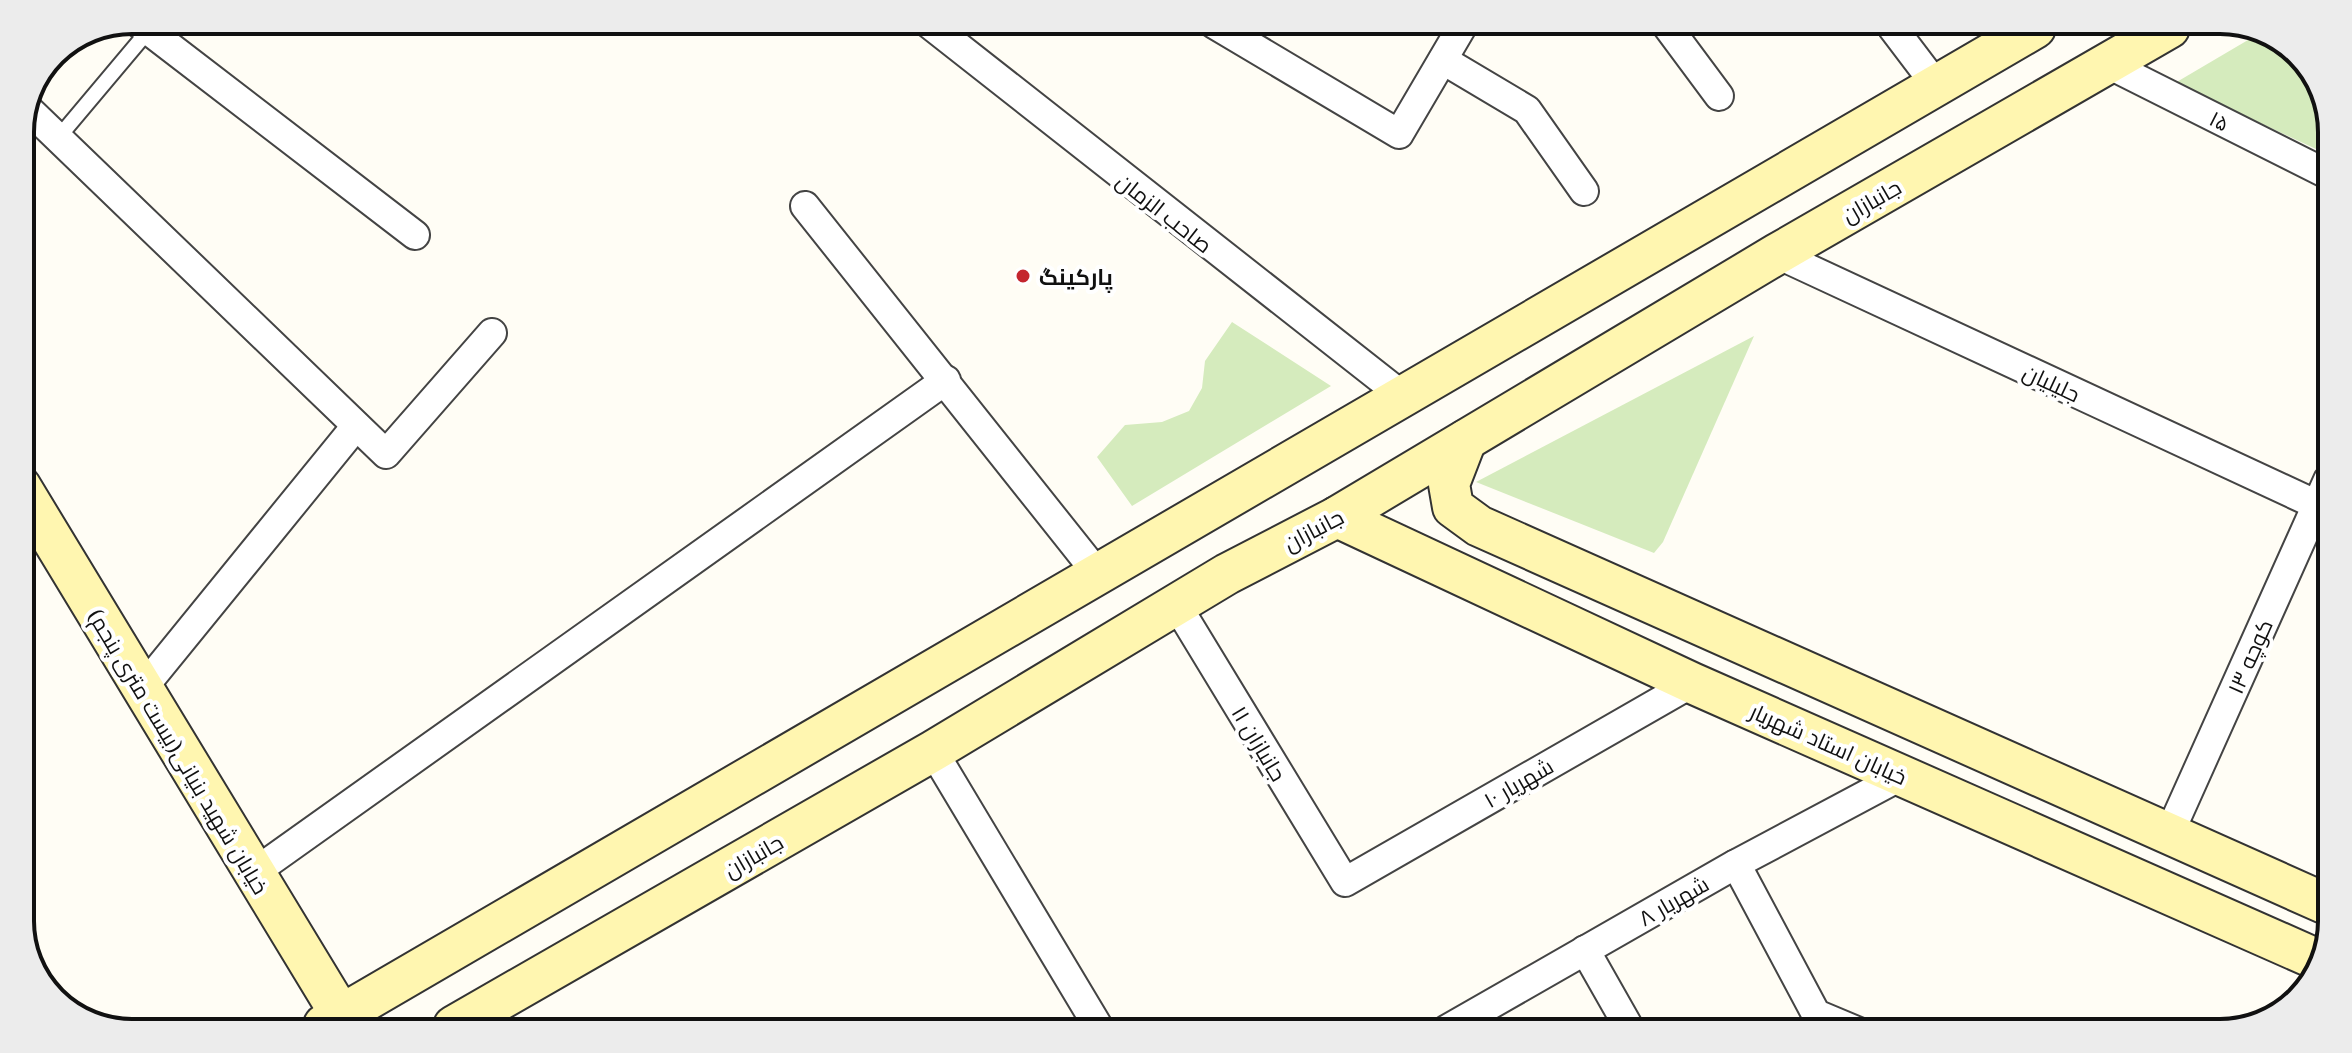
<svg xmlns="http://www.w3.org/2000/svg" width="2352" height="1053" font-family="'Noto Serif',Cairo,serif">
  <rect width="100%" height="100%" fill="#fffdf5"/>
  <g fill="#d5ebbd">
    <polygon points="2265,30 2313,70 2332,126 2331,156 2175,83"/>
    <polygon points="1232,322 1331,386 1132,506 1097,457 1125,425 1162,422 1189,411 1202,388 1205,361"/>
    <polygon points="1754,336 1663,542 1654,553 1476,482"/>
  </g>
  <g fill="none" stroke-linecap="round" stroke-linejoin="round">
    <g stroke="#444" stroke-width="18">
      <polyline id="lane" points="58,138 148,31"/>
    </g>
    <g stroke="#444" stroke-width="32">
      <g id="street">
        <polyline points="135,20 415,235"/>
        <polyline points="928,23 1404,397"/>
        <polyline points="1214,24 1399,134 1463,25"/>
        <polyline points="1667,26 1719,96"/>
        <polyline points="1892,27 1936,85"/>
        <polyline points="1443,60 1527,110 1584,191"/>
        <polyline points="2108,64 2331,176"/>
        <polyline points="28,109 386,454 492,333"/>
        <polyline points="805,206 1097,573"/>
        <polyline points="1777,254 2328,510"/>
        <polyline points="1176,604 1345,882 1692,683"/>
        <polyline points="142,689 356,426"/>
        <polyline points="933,751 1099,1028"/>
        <polyline points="2170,832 2328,480"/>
        <polyline points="1736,864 1816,1014 1859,1032"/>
        <polyline points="252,874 946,380"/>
        <polyline points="1585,950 1631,1031"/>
        <polyline points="1446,1030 1736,864 1903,775"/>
      </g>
    </g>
    <g stroke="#333" stroke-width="44">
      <g id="secondary">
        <polyline points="1466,440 1449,484 1453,507 1479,526 2324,903"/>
        <polyline points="20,486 341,1015"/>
        <polyline points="1337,517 1692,683 2323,962"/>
        <polyline points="324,1025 2035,28"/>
        <polyline points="454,1026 933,751 1227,574 1337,517 1777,254 2169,28"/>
      </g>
    </g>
    <use href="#lane" stroke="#fff" stroke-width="14"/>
    <use href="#street" stroke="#fff" stroke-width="28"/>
    <use href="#secondary" stroke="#fff6b0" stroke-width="40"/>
  </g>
  <circle fill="#c4262e" stroke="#fff" stroke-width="3" cx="1023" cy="276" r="8"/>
  <g text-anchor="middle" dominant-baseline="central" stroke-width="8" stroke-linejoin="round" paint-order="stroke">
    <g font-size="22" fill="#111" stroke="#fff">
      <text transform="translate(2220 120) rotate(27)">۱۵</text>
      <text transform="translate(1871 200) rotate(-30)">جانبازان</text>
      <text transform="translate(1165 212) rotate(38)">صاحب الزمان</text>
      <text transform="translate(2052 382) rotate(25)">جلیلیان</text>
      <text transform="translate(1313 529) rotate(-28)">جانبازان</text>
      <text transform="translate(2249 656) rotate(-66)">کوچه ۱۳</text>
      <text transform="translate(1260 743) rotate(59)">۱۱ جانبازان</text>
      <text transform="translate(1829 743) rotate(24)">خیابان استاد شهریار</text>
      <text transform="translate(179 751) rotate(59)">خیابان شهید بنیانی(بیست متری پنجم)</text>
      <text transform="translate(1518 782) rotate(-30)">شهریار ۱۰</text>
      <text transform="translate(753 855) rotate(-30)">جانبازان</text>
      <text transform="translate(1673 900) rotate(-30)">شهریار ۸</text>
    </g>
    <g font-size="22" font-weight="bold" fill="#111" stroke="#fff" text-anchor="start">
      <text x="1039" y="276">پارکینگ</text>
    </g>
  </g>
  <path d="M0 0H2352V1053H0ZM132 34H2220A98 98 0 0 1 2318 132V921A98 98 0 0 1 2220 1019H132A98 98 0 0 1 34 921V132A98 98 0 0 1 132 34Z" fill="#ececec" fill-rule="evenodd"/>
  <path fill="none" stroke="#111" stroke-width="4" d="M132 34H2220A98 98 0 0 1 2318 132V921A98 98 0 0 1 2220 1019H132A98 98 0 0 1 34 921V132A98 98 0 0 1 132 34Z"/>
</svg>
